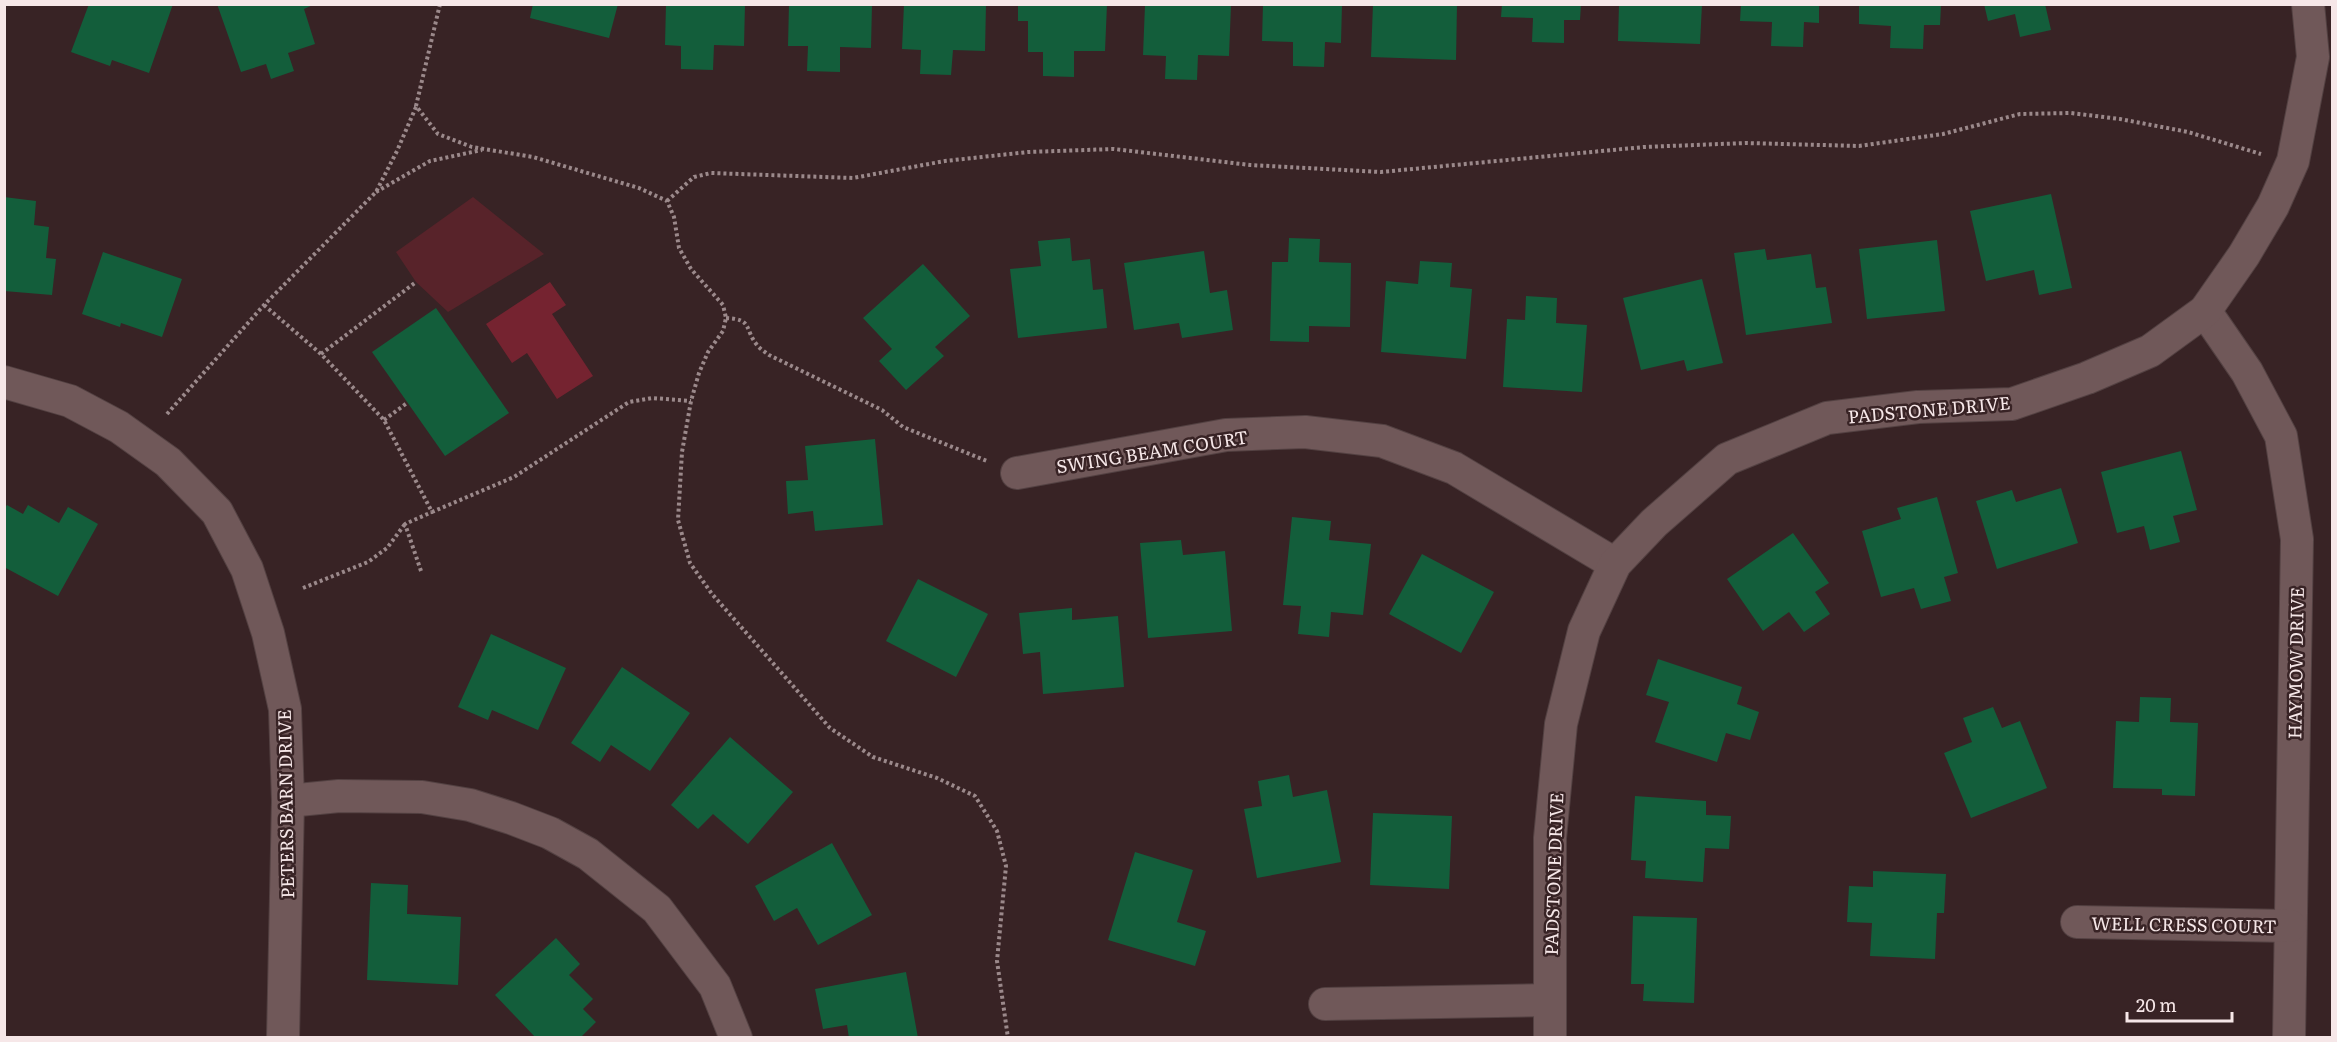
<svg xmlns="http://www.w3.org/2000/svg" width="2337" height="1042" font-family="Literata,serif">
  <rect width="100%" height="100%" fill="#382325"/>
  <polygon fill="#58232a" points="473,197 544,254 448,312 416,282 396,252"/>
  <polygon fill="#752330" points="550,282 566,305 552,314 593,376 557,399 527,353 512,363 486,324"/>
  <g fill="#135e3b">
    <polygon points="89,4 173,4 149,73 112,60 110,66 71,52"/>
    <polygon points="217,4 315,4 304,9 315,44 288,53 294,71 271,79 266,64 241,72"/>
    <polygon points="533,4 618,4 609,38 530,18"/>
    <polygon points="666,4 745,4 744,46 714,45 713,70 681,69 681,46 665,45"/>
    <polygon points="789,4 872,4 871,48 840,47 840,72 807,71 808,46 788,46"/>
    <polygon points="904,4 986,4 985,51 953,50 951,75 920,74 921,50 902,49"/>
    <polygon points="1018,4 1107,4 1105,51 1074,51 1074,77 1043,76 1043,52 1028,52 1028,21 1018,21"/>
    <polygon points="1263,4 1342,4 1341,43 1325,42 1324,67 1293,66 1293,42 1262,41"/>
    <polygon points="1373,4 1457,4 1456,60 1371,57"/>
    <polygon points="1502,4 1581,4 1580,20 1564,20 1564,43 1532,42 1533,18 1501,17"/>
    <polygon points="1619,4 1702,4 1700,44 1618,41"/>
    <polygon points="1741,4 1819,4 1819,23 1804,22 1803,47 1771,46 1772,22 1740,21"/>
    <polygon points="1984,4 2045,4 2051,30 2020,37 2015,14 1988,21"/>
    <polygon points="1145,5 1231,5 1229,56 1198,55 1197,80 1165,79 1166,56 1143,55"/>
    <polygon points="1859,5 1941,5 1940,25 1924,25 1923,49 1890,48 1891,26 1859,24"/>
    <polygon points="2051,194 2072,288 2039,295 2034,270 1986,281 1970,211"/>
    <polygon points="4,197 36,201 34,225 49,227 46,258 56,259 52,295 4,291"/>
    <polygon points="1070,238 1072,261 1090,259 1093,290 1103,289 1107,328 1018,338 1010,269 1041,266 1038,241"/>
    <polygon points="1289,238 1320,239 1319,262 1351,263 1350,327 1309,326 1309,342 1270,341 1272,262 1288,262"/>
    <polygon points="1937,240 1945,311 1867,319 1859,249"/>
    <polygon points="1765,249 1767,260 1811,254 1816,288 1826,287 1832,323 1746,335 1734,253"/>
    <polygon points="1204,251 1210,293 1227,290 1233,330 1182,338 1179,323 1134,330 1124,263"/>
    <polygon points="103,252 182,279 162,337 121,323 120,327 82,314"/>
    <polygon points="1420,261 1452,263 1450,287 1472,289 1466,359 1381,352 1386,281 1418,284"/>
    <polygon points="923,264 970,316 935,347 944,356 906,390 879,361 892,349 863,318"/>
    <polygon points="1702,279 1723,363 1687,371 1684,360 1641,370 1623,298"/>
    <polygon points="1526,296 1557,298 1556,323 1587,325 1582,392 1503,387 1507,319 1525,320"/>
    <polygon points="436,308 509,413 445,456 372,352"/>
    <polygon points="875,439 883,525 815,531 813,511 788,514 786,481 808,480 805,446"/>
    <polygon points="2181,451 2197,510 2173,516 2180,542 2150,550 2144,526 2117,533 2101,472"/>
    <polygon points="2061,488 2078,543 1997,569 1976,501 2012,490 2016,502"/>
    <polygon points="1937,497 1958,573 1944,577 1951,601 1921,609 1914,588 1881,597 1862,531 1901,519 1897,508"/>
    <polygon points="7,505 23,514 28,505 59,523 68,507 98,524 58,596 4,567 4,509"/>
    <polygon points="1292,517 1331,521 1329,540 1371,544 1363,615 1331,612 1329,637 1298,634 1301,606 1283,605"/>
    <polygon points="1793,533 1829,583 1815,592 1830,614 1804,632 1789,612 1763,631 1727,579"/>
    <polygon points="1181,540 1183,555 1225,551 1232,631 1148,638 1140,543"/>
    <polygon points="1422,554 1494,592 1461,653 1389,614"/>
    <polygon points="918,579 988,614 956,677 886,641"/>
    <polygon points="1072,608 1072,620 1118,616 1124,687 1043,694 1040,652 1023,654 1019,613"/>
    <polygon points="491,634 566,668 538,730 492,710 488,720 458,707"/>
    <polygon points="1658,659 1742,687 1737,704 1759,712 1750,740 1726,733 1717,762 1655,742 1669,702 1646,695"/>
    <polygon points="622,667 690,713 650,771 611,745 600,762 571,743"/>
    <polygon points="2140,697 2171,698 2170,722 2198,723 2195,796 2162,795 2162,789 2113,788 2116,721 2139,722"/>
    <polygon points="1993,707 2002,728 2020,721 2047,788 1971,818 1944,753 1972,742 1963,718"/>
    <polygon points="730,737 793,792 748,844 713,814 698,829 671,805"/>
    <polygon points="1289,775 1293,797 1327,790 1341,862 1257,878 1244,809 1262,806 1258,781"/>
    <polygon points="1635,796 1706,801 1706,815 1731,816 1729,849 1705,848 1703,882 1645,878 1646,861 1631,860"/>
    <polygon points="1373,813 1452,816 1449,889 1370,885"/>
    <polygon points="832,843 872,915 818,945 797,908 774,921 755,886"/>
    <polygon points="1135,852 1193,870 1177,922 1206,931 1195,966 1108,940"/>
    <polygon points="1873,871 1946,874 1944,913 1937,913 1935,959 1870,956 1872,923 1847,922 1849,886 1873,887"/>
    <polygon points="371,883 408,885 407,914 461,917 458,985 367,980"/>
    <polygon points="1633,916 1697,918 1694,1003 1643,1001 1644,984 1631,984"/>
    <polygon points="556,938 580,964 569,975 593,999 583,1009 596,1022 580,1038 536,1038 495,995"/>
    <polygon points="906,972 918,1038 849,1038 847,1025 823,1029 815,989"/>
  </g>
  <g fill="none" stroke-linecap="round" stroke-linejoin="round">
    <g stroke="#534142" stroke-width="34">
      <g id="street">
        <polyline points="2205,311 2247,372 2281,436 2297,539 2289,1038"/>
        <polyline points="4,382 70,401 119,427 168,462 217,512 247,569 268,633 285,709 288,801 283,1038"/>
        <polyline points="1017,473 1226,435 1305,432 1382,441 1454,468 1615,564"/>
        <polyline points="288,801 339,796 422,797 470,805 511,818 550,833 588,854 657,909 715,986 736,1038"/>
        <polyline points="2077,922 2290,926"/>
        <polyline points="1325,1004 1550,1000"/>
        <polyline points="1550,1038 1550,838 1561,724 1584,631 1615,564 1654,523 1727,459 1827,418 1918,407 2012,404 2087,378 2150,351 2205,311 2244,255 2273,206 2293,161 2313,57 2308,4"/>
      </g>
    </g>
    <g stroke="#9b898b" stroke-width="4" stroke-dasharray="3 3" stroke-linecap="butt">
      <polyline points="440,4 416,106 438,134 472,147 533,157 639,188 667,201 674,217 679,248 691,269 723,305 726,318 723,331 708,352 699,373 691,401 682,452 678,520 690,563 712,594 830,728 873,757 937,778 975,796 997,831 1006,866 997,961 1008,1038"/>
      <polyline points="376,192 430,161 482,150"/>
      <polyline points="667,201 694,177 711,173 853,178 945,161 1028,152 1114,149 1250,165 1381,172 1644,147 1746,143 1859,146 1943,134 2020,114 2071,113 2120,119 2188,132 2261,154"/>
      <polyline points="264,305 321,354 384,420 432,512 514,477 629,402 652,398 691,401"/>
      <path d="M726,318C753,319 744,329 757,345C760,349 765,352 769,355L882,410L903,427L987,461"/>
      <polyline points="321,354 416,282"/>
      <polyline points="167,414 264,305 376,192 397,151 416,107"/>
      <polyline points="384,420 407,403"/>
      <polyline points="421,571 405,524 432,512"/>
      <polyline points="303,588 368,562 387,548 405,524"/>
      <polyline points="4,911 4,972"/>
    </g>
    <use href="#street" stroke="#705859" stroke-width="32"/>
  </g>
  <g text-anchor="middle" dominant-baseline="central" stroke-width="5" stroke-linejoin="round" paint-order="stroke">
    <g font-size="18" fill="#f6e7e8" stroke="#382325">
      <text transform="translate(1929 409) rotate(-5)">PADSTONE DRIVE</text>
      <text transform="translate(1152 451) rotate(-9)">SWING BEAM COURT</text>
      <text transform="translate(2295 663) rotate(-89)">HAYMOW DRIVE</text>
      <text transform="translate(285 804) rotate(-91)">PETERS BARN DRIVE</text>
      <text transform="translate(1553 874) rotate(-88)">PADSTONE DRIVE</text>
      <text transform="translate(2184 924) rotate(1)">WELL CRESS COURT</text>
    </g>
  </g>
  <rect width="2337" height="1042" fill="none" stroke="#f6e7e8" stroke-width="12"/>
  <path d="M2127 1012v9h105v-9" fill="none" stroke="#f6e7e8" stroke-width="3"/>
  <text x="2136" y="1012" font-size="18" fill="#f6e7e8" stroke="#382325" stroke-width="4.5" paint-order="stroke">20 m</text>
</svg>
